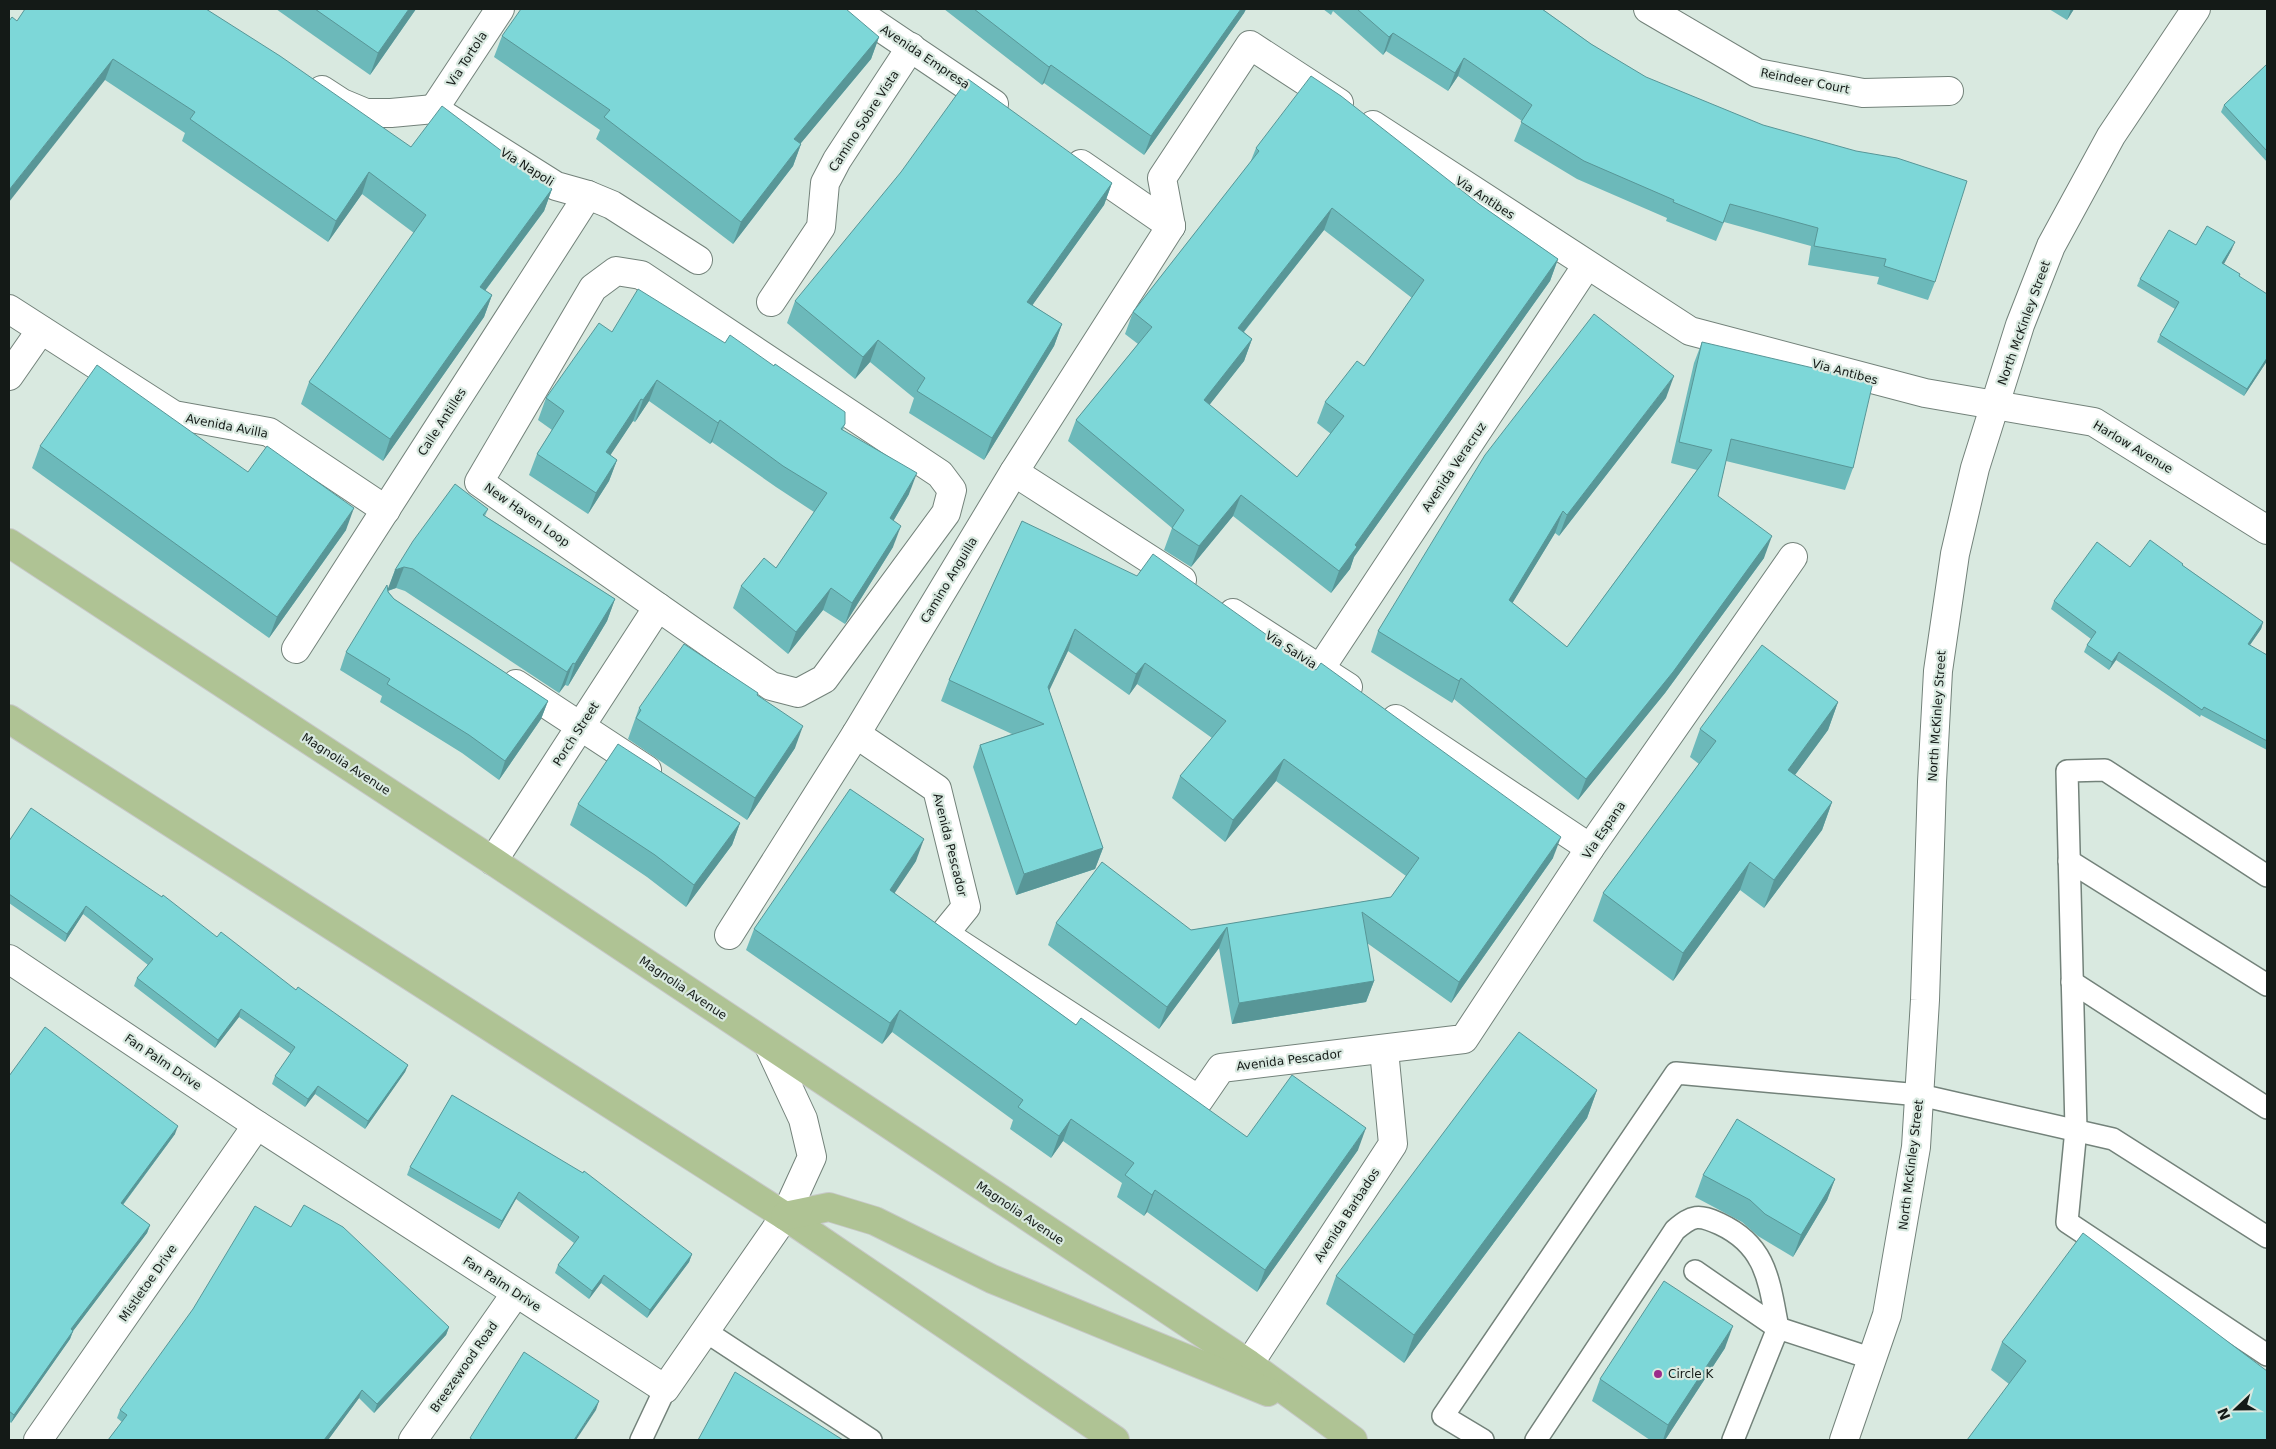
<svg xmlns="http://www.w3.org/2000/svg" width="2276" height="1449" font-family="'DejaVu Sans',sans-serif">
  <rect width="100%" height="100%" fill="#d9e9e0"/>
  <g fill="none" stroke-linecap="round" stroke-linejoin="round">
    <g stroke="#73827a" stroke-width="24">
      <g id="service">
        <polyline points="2069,861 2267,985"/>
        <polyline points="2267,876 2105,770 2067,771 2076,1129 2067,1222 2267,1355"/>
        <polyline points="2072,982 2267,1108"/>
        <polyline points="705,1331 871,1440"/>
        <polyline points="641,1440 665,1389"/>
        <polyline points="1483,1440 1443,1416 1676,1073 1920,1095 2113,1139 2267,1237"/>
        <path d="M1536,1440L1675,1230C1693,1215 1698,1214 1720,1224C1767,1246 1769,1282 1778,1328L1695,1271"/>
        <polyline points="1733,1440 1778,1328 1873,1359"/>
      </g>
    </g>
    <g stroke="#73827a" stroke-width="30">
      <g id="minor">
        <polyline points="853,9 994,104"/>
        <polyline points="1648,9 1757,73 1863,93 1949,91"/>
        <polyline points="322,90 342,103 366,113 391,113 434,109 556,186 588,195 612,205 698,260"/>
        <polyline points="434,109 500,9"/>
        <polyline points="1373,125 1690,331 1925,393 2094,422 2267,530"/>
        <polyline points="1081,164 1171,226"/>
        <polyline points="1171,226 1162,178 1250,45 1339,103"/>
        <polygon points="616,271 641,275 940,474 952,490 946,513 824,679 798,693 771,686 479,482 593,288"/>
        <polyline points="771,302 821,227 825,183 837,160 911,47"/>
        <polyline points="9,309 174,415 269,432 386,510"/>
        <polyline points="9,376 41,330"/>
        <polyline points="1014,472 1182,580"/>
        <polyline points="1233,613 1348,687"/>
        <polyline points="296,649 588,195"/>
        <polyline points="1320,669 1587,265"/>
        <polyline points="516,684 647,770"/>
        <polyline points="1396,719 1590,848"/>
        <polyline points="856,734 937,789 966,907 944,934 1199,1100 1221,1068 1464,1039 1590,848 1793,557"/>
        <polyline points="493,861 658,607"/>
        <polyline points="729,935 856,734 1014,472 1171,226"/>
        <polyline points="9,959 257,1125 665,1389 785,1216 812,1157 803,1119 769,1046"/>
        <polyline points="1249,1364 1393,1144 1384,1050"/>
        <polyline points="38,1440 257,1125"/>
        <polyline points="413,1440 516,1293"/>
      </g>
    </g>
    <g stroke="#73827a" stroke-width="30">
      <polyline id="tertiary" points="1844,1440 1887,1315 1916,1147 1925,1000 1932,782 1938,671 1955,554 1975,468 2020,325 2051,246 2111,136 2196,9"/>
    </g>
    <g stroke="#c7c8c7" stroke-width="30">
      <g id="primary">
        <polyline points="9,543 493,861 1249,1364 1353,1440"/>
        <polyline points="9,719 785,1216 1115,1440"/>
        <polyline points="785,1216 829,1207 875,1221 992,1279 1268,1392"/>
      </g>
    </g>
    <use href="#service" stroke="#fff" stroke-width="21"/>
    <use href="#minor" stroke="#fff" stroke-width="28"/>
    <use href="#tertiary" stroke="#fff" stroke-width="28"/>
    <use href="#primary" stroke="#afc394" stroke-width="28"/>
  </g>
  <g fill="#6cb9ba" fill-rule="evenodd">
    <polygon points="276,9 416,9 370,75"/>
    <polygon points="944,9 1246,9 1244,13 1144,155 1044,83 1042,85"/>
    <polygon points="1323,9 1542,9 1591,44 1935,282 1928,300 1877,284 1879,277 1808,265 1811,246 1724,222 1716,241 1666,221 1667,218 1577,179 1514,141 1522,121 1458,76 1448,91 1386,51 1383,55 1333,11 1331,15"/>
    <polygon points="2049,9 2074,9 2067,20"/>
    <polygon points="17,21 411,147 552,189 544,211 485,291 492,295 484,317 383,461 301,404 309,382 414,233 362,194 328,242 182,141 185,133 105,80"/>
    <polygon points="502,36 879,37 871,59 800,144 801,144 793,166 733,244 596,139 600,130 494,57"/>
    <polygon points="2267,64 2267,162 2221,112 2224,105"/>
    <path d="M1256,148L1479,204L1558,259L1550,281L1354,557L1350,569L1331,593L1233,516L1191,567L1164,550L1172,528L1068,441L1076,420L1138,344L1125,334L1133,312L1250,163ZM1324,230L1412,298L1364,366L1325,402L1317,423L1331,434L1297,477L1209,405L1244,361L1252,339L1244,332Z"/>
    <polygon points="1112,183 1104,205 1032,305 1062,324 1054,346 984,460 909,413 914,398 870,362 855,379 787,323 795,301"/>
    <polygon points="2196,245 2232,249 2224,264 2240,274 2239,276 2267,361 2244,396 2157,342 2160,335 2175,309 2137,286 2140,279"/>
    <polygon points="612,332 845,424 843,430 909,494 894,520 893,547 845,624 823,610 788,654 733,608 741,586 776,568 814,512 776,487 712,442 710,444 649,401 635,422 633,421 610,455 617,460 609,481 588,514 529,475 537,454 552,430 538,420 546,398"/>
    <polygon points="1702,342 1853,468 1845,490 1726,461 1718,496 1764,558 1665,693 1578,800 1454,699 1452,703 1371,652 1378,631 1666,398 1559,536 1555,533 1512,603 1567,647 1697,470 1671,463 1694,363"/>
    <polygon points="40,446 248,472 346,530 269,638 32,468"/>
    <polygon points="488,509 485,516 615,599 607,621 568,686 565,685 559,693 405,591 396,588 388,591 394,599 548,701 541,719 499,780 462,753 380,702 382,696 340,670 346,652 388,590 395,570"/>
    <polygon points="1022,521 1553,858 1451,1003 1367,943 1374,981 1366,1002 1232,1024 1219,948 1159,1029 1048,945 1056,923 1191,930 1391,897 1406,876 1276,781 1225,842 1172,798 1180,776 1212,738 1137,684 1129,695 1068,651 1049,690 1103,848 1095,869 1016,895 973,767 980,745 1012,734 941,701 949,680"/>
    <polygon points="2182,565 2263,622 2261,629 2250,645 2267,655 2267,750 2201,715 2200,717 2116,660 2109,670 2084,652 2087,645 2091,639 2051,609 2054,601 2130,567"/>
    <polygon points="758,693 758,696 795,748 747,820 628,739 639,708"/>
    <polygon points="1838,702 1828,730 1795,775 1832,802 1822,830 1764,908 1740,890 1673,981 1593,921 1603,893 1699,764 1690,757 1700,729"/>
    <polygon points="578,804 740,823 732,845 686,907 647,877 570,825"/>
    <polygon points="9,841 217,937 408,1065 405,1072 365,1129 315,1094 305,1107 272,1084 275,1076 291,1054 239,1017 215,1048 134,986 137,978 148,965 83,914 65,942 9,903"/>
    <polygon points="916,861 894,893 1076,1025 1247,1137 1358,1150 1257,1292 1147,1212 1144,1216 1117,1197 1122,1183 1063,1141 1051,1158 1010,1129 1013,1120 892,1032 882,1044 746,950 754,929"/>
    <polygon points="9,1076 175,1134 123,1205 150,1225 147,1233 73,1331 70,1339 11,1423 9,1421"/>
    <polygon points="1597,1090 1587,1118 1404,1363 1326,1304 1336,1276"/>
    <polygon points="452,1095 692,1254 689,1262 647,1318 601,1283 589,1299 555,1273 558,1265 574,1243 516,1199 499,1229 407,1175 410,1167"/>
    <polygon points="1703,1175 1835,1179 1827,1200 1793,1257 1758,1236 1742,1222 1695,1197"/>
    <polygon points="449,1327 446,1335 374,1413 359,1398 328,1440 108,1440 122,1422 117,1418 120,1410"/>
    <polygon points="2002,1342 2267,1371 2009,1384 1991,1370"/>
    <polygon points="1725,1348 1665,1440 1650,1440 1592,1401 1600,1379"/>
  </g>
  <g fill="#589697">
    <polygon points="409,9 416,9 370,75 378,53"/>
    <polygon points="1241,9 1246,9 1244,13 1144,155 1151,136"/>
    <polygon points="2071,9 2074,9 2067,20"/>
    <polygon points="1393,33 1386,51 1383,55 1389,37"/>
    <polygon points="879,37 871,59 786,161 794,139"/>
    <polygon points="1464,58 1458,76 1448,91 1455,73"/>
    <polygon points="113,59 105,80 9,202 9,190"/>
    <polygon points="1051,65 1044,83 1042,85 1049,67"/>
    <polygon points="801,144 793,166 733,244 741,222"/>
    <polygon points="369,172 362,194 328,242 336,221"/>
    <polygon points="1112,183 1104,205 1019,324 1027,302"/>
    <polygon points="552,189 544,211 472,308 480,287"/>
    <polygon points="1332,208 1324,230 1230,349 1238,328"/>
    <polygon points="2235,242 2232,249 2220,271 2222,263"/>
    <polygon points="1558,259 1550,281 1354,557 1350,569 1331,593 1339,571 1355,545"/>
    <polygon points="492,295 484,317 383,461 390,439"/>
    <polygon points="1062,324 1054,346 984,460 992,438"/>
    <polygon points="1252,339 1244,361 1196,422 1204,400"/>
    <polygon points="878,340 870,362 855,379 863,357"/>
    <polygon points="2267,358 2267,361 2244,396 2247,389"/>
    <polygon points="1674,376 1666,398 1559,536 1567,515"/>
    <polygon points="657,380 649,401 635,422 643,400"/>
    <polygon points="641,399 633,421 598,474 606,452"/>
    <polygon points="720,420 712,442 710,444 718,423"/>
    <polygon points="617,460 609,481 588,514 596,493"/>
    <polygon points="917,473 909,494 882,540 890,518"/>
    <polygon points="1241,495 1233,516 1191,567 1199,546"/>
    <polygon points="354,508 346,530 269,638 277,617"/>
    <polygon points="1563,511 1555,533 1501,622 1509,600"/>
    <polygon points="901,526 893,547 845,624 852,603"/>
    <polygon points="1772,536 1764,558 1665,693 1578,800 1586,779"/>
    <polygon points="404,567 396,588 387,591 395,570"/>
    <polygon points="831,588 823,610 788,654 796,632"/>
    <polygon points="615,599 607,621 568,686 575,664"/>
    <polygon points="2263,622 2261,629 2245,652 2248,644"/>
    <polygon points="1075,629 1068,651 1041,708 1048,687"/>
    <polygon points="2119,652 2116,660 2109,670 2112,662"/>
    <polygon points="573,663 565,685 559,693 567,672"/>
    <polygon points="1145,663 1137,684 1129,695 1136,674"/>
    <polygon points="1461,678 1454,699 1452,703 1459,681"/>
    <polygon points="548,701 541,719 499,780 505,761"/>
    <polygon points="1838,702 1828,730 1778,798 1788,770"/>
    <polygon points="803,726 795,748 747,820 755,798"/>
    <polygon points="1284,759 1276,781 1225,842 1233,820"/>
    <polygon points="1832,802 1822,830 1764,908 1774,880"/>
    <polygon points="740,823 732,845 686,907 694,885"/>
    <polygon points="1561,837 1553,858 1451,1003 1459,982"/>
    <polygon points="924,839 916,861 882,912 890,890"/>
    <polygon points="1103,848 1095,869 1016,895 1024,874"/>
    <polygon points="1750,862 1740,890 1673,981 1683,953"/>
    <polygon points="86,906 83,914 65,942 67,934"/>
    <polygon points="1227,927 1219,948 1159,1029 1167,1007"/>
    <polygon points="1374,981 1366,1002 1232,1024 1239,1003"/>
    <polygon points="241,1009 239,1017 215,1048 218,1040"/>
    <polygon points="900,1010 892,1032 882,1044 890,1023"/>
    <polygon points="408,1065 405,1072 365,1129 368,1121"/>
    <polygon points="318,1086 315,1094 305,1107 308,1099"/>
    <polygon points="1597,1090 1587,1118 1404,1363 1414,1335"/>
    <polygon points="1071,1119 1063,1141 1051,1158 1059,1136"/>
    <polygon points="178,1126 175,1134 118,1211 121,1203"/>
    <polygon points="1366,1128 1358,1150 1257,1292 1265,1270"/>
    <polygon points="1835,1179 1827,1200 1793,1257 1801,1235"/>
    <polygon points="1155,1190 1147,1212 1144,1216 1152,1195"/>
    <polygon points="519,1192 516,1199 499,1229 502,1221"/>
    <polygon points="150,1225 147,1233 73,1331 70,1339 11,1423 14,1415 71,1329"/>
    <polygon points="692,1254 689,1262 647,1318 650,1310"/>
    <polygon points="604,1275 601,1283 589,1299 592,1291"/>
    <polygon points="1733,1326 1725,1348 1665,1440 1663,1440 1668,1425"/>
    <polygon points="449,1327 446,1335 374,1413 377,1404"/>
    <polygon points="362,1390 359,1398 328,1440 324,1440"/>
    <polygon points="599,1401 596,1410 576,1440 574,1440"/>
  </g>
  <g fill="#7dd7d8" stroke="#589697" fill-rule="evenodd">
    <polygon points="25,9 206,9 280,56 411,147 442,106 552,189 480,287 492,295 390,439 309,382 426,215 369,172 336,221 190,119 195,112 113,59 9,190 9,21 12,17 17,21"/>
    <polygon points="315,9 409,9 378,53"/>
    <polygon points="521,9 846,9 879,37 794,139 801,144 741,222 604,117 610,110 502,36"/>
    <polygon points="974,9 1241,9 1151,136 1051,65 1049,67"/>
    <polygon points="1357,9 1542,9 1591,44 1646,77 1763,125 1856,151 1897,158 1967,181 1935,282 1884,266 1886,259 1814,246 1818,228 1730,204 1723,223 1673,202 1674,200 1584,161 1521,122 1532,105 1464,58 1455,73 1393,33 1389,37"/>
    <polygon points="2267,64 2267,151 2224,105"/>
    <path d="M1311,76L1341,96L1479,204L1558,259L1355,545L1357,547L1339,571L1241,495L1199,546L1172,528L1184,510L1076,420L1152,327L1133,312L1259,151L1256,148ZM1332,208L1424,280L1364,366L1357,361L1325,402L1344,416L1297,477L1204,400L1252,339L1238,328Z"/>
    <polygon points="968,79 1112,183 1027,302 1062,324 992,438 917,391 925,378 878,340 863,357 795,301 901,172"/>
    <polygon points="2207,226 2235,242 2222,263 2240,274 2239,276 2267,294 2267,358 2247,389 2160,335 2179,302 2140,279 2169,230 2196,245"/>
    <polygon points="638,289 725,343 730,335 774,366 775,364 845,412 845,424 841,429 917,473 890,518 901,526 852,603 831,588 796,632 741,586 764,558 776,568 827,493 783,466 720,420 718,423 657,380 643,400 641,399 606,452 617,460 596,493 537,454 564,411 546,398 599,323 612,332"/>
    <polygon points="1594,314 1674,376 1567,515 1563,511 1509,600 1567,647 1712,450 1679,442 1702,342 1873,382 1853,468 1731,439 1718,496 1772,536 1673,672 1586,779 1461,678 1459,681 1378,631 1485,455"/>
    <polygon points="97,365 248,472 267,446 354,508 277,617 40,446"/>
    <polygon points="455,484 488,509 483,515 615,599 575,664 573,663 567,672 413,569 404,567 395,570 413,541"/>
    <polygon points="1022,521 1137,576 1153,554 1316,670 1321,663 1561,837 1459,982 1362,912 1374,981 1239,1003 1227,927 1167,1007 1056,923 1102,862 1191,930 1391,897 1419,858 1284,759 1233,820 1180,776 1226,721 1145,663 1136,674 1075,629 1048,687 1103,848 1024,874 980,745 1044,724 949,680"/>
    <polygon points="2150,540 2183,564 2182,565 2263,622 2248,644 2267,655 2267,741 2204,707 2202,710 2119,652 2112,662 2087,645 2096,632 2054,601 2097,542 2130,567"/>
    <polygon points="387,585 388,592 394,599 548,701 505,761 469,735 387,684 390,679 346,652"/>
    <polygon points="684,644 758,693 757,695 803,726 755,798 636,718 641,710 639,708"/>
    <polygon points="1762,645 1838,702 1788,770 1832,802 1774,880 1750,862 1683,953 1603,893 1716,741 1700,729"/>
    <polygon points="618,744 740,823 694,885 655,855 578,804"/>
    <polygon points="850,789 924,839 890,890 1076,1025 1081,1018 1247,1137 1292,1075 1366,1128 1265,1270 1155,1190 1152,1195 1125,1175 1134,1163 1071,1119 1059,1136 1018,1107 1023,1100 900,1010 890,1023 754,929"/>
    <polygon points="31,808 162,897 163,895 217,937 221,932 296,990 298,987 408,1065 368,1121 318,1086 308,1099 275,1076 295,1047 241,1009 218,1040 137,978 153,959 86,906 67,934 9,894 9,841"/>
    <polygon points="45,1027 178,1126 121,1203 150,1225 71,1329 73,1331 14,1415 9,1411 9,1076"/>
    <polygon points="1519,1032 1597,1090 1414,1335 1336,1276"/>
    <polygon points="452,1095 583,1173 584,1171 692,1254 650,1310 604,1275 592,1291 558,1265 579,1237 519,1192 502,1221 410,1167"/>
    <polygon points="1737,1119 1835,1179 1801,1235 1765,1214 1750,1200 1703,1175"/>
    <polygon points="304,1205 343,1227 449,1327 377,1404 362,1390 324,1440 108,1440 127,1415 120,1410 193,1309 255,1206 291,1227"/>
    <polygon points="2083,1233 2267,1371 2267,1440 1967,1440 2026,1361 2002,1342"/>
    <polygon points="1664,1281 1733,1326 1668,1425 1600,1379"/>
    <polygon points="524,1352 599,1401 574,1440 473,1440 470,1438"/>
    <polygon points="735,1372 843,1440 698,1440"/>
  </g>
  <circle fill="#9b2c8b" stroke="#d9e9e0" stroke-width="2" cx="1658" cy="1374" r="5"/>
  <g text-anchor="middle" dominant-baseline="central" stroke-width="4.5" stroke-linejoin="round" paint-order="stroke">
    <g font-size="12" fill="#141a17" stroke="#d9e9e0">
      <text transform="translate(925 57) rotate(34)">Avenida Empresa</text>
      <text transform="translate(467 59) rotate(-57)">Via Tortola</text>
      <text transform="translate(1805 81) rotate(11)">Reindeer Court</text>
      <text transform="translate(864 121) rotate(-57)">Camino Sobre Vista</text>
      <text transform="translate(527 167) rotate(32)">Via Napoli</text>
      <text transform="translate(1485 198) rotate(33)">Via Antibes</text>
      <text transform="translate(2024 323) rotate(-70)">North McKinley Street</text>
      <text transform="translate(1845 372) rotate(15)">Via Antibes</text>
      <text transform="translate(442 422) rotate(-57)">Calle Antilles</text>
      <text transform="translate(227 426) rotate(11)">Avenida Avilla</text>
      <text transform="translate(2133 447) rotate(31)">Harlow Avenue</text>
      <text transform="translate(1454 467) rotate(-56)">Avenida Veracruz</text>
      <text transform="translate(527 515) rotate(35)">New Haven Loop</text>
      <text transform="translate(949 580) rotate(-59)">Camino Anguilla</text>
      <text transform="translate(1291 650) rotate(33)">Via Salvia</text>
      <text transform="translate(1937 716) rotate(-86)">North McKinley Street</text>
      <text transform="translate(576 734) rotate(-57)">Porch Street</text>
      <text transform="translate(346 764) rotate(33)">Magnolia Avenue</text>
      <text transform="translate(1604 830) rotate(-56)">Via Espana</text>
      <text transform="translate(950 845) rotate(76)">Avenida Pescador</text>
      <text transform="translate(683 988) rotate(34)">Magnolia Avenue</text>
      <text transform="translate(1289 1060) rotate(-7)">Avenida Pescador</text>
      <text transform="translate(163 1062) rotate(34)">Fan Palm Drive</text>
      <text transform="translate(1911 1165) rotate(-83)">North McKinley Street</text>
      <text transform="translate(1020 1213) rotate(34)">Magnolia Avenue</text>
      <text transform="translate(1347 1215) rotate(-57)">Avenida Barbados</text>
      <text transform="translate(148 1283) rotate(-55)">Mistletoe Drive</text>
      <text transform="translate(502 1284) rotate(33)">Fan Palm Drive</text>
      <text transform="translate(464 1367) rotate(-55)">Breezewood Road</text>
    </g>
    <g font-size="12" fill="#141a17" stroke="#d9e9e0" text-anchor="start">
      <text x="1668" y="1374">Circle K</text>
    </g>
  </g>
  <rect width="2276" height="1449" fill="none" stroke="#141a17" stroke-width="20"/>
  <g transform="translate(2236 1409) rotate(248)" stroke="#d9e9e0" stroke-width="4" paint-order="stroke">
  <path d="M0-4L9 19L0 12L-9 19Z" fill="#141a17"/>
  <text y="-8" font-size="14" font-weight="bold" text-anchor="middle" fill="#141a17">N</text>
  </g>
</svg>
